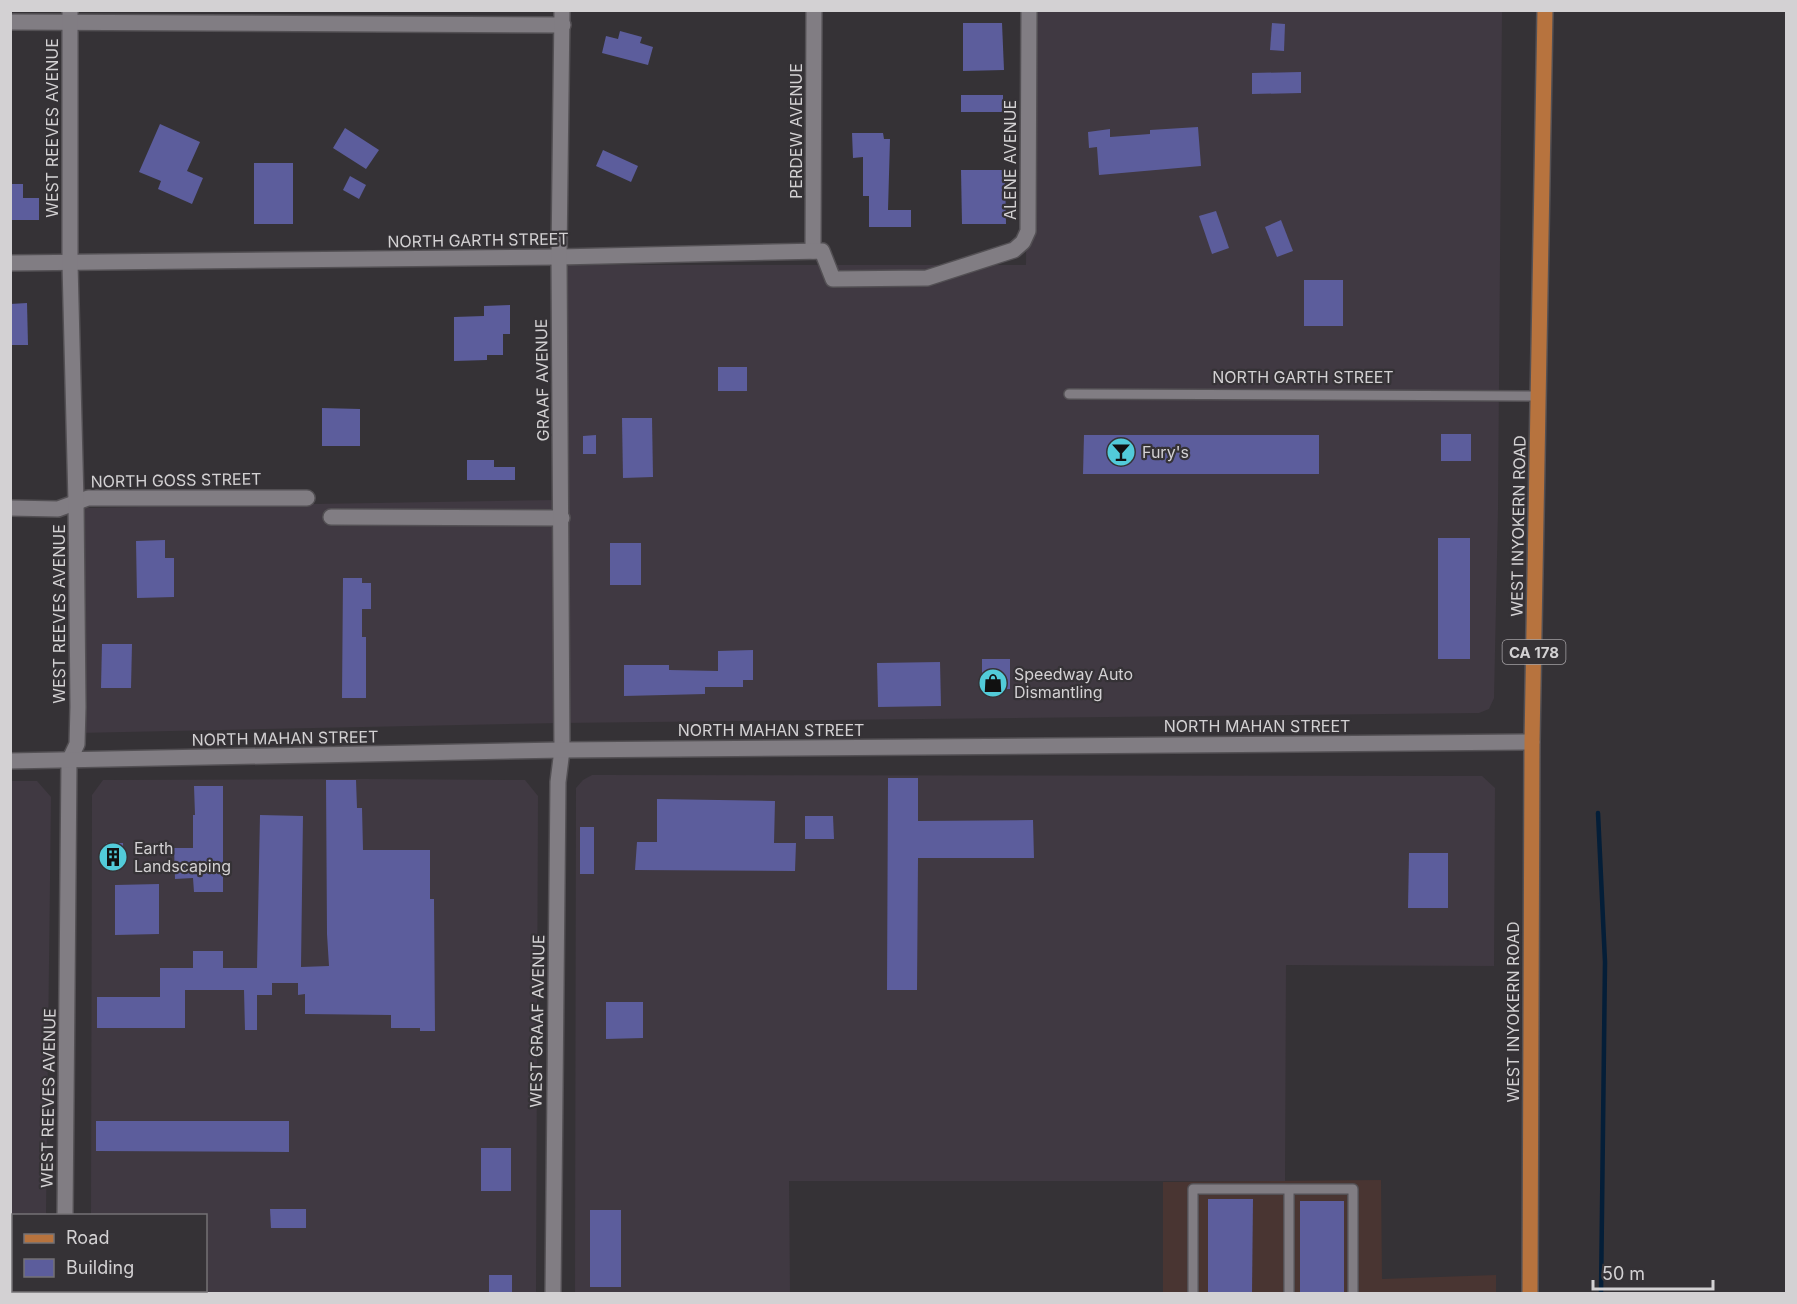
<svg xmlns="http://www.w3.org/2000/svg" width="1797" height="1304" font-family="Inter,sans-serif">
  <rect width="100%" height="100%" fill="#353236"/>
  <polygon fill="#493532" points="1381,1180 1382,1279 1496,1275 1496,1293 1163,1294 1163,1182"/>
  <g fill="#403942">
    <polygon points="1027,11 1502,11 1498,510 1494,698 1489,709 1479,713 560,723 77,733 80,508 555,500 554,265 1026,265"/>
    <polygon points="592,775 1482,776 1495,788 1494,966 1286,965 1285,1181 789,1181 790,1293 575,1294 576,788 583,780"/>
    <polygon points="364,779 525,780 538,796 536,1293 90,1294 90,1290 206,1290 206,1216 91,1215 92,795 103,780"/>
    <polygon points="37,781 51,797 46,1215 14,1216 14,1290 45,1291 45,1293 11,1293 11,781"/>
  </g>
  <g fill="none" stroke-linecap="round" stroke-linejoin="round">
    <polyline stroke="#041e38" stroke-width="4.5" points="1598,813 1605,962 1601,1294"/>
  </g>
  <g fill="#5c5d9c">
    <polygon points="963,23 1002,23 1004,70 963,71"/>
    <polygon points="1272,23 1285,24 1284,51 1270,50"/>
    <polygon points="620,31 642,37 640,43 653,47 648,65 602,53 606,36 618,39"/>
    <polygon points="1301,72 1301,93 1252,94 1252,73"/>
    <rect x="961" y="95" width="42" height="17"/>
    <polygon points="160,124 200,142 187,171 203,178 192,204 158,189 161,181 139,172"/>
    <polygon points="1198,127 1201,166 1099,175 1097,147 1089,148 1088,132 1110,129 1110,137 1150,134 1150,130"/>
    <polygon points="345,128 379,150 366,169 333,148"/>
    <polygon points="852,133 883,133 884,139 890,139 888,210 911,210 911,227 869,227 869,196 863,196 863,157 853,158"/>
    <polygon points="603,150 638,166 631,182 596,166"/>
    <rect x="254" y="163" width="39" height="61"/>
    <polygon points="961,170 1005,170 1006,224 962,224"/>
    <polygon points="350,176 366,185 359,199 343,190"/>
    <polygon points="10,184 23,184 23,198 39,198 39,220 10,220"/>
    <polygon points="1216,211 1229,248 1212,254 1199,216"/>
    <polygon points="1281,220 1293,251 1277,257 1265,227"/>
    <rect x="1304" y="280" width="39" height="46"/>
    <polygon points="27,303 28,345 10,345 10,304"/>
    <polygon points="510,305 510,334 503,334 503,355 487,355 487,360 454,361 454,317 484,316 484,306"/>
    <rect x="718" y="367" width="29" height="24"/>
    <polygon points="322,408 360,409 360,446 322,446"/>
    <polygon points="622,418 652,418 653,477 623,478"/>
    <rect x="1441" y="434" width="30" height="27"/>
    <polygon points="596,435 596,454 583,454 583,436"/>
    <polygon points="1084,435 1319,435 1319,474 1083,474"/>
    <polygon points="467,460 494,460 494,467 515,467 515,480 467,480"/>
    <rect x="1438" y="538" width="32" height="121"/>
    <polygon points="165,540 165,558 174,558 174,597 137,598 136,541"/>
    <rect x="610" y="543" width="31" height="42"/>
    <polygon points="343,578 362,578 362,583 371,583 371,609 362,609 362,637 366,637 366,698 342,698"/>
    <polygon points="102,644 132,644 131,688 101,688"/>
    <polygon points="753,650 753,680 743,680 743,687 705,687 705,694 624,696 624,665 669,665 669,670 718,671 718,651"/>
    <polygon points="982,659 1010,659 1010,689 982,690"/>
    <polygon points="940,662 941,706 878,707 877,663"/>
    <polygon points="888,778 918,778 918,821 1033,820 1034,858 918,858 917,990 887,990"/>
    <polygon points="326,780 356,780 357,808 362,808 363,850 430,850 430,899 434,899 435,1031 420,1031 420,1028 391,1028 391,1015 305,1014 305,994 298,995 298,983 272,983 272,995 257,995 257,1030 245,1030 244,990 185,990 185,1028 97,1028 97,997 160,997 160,968 193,968 193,951 223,951 223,968 257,968 260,815 303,816 301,967 329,966 327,934"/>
    <polygon points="194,786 223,786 223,892 194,892 193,878 175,879 174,848 193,848 193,815 195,815"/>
    <polygon points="657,799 775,801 774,843 796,843 795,871 635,870 637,842 657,842"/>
    <polygon points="805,816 833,816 834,839 805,839"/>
    <rect x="580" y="827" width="14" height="47"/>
    <polygon points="106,843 123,843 124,866 105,867"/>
    <polygon points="1409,853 1448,853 1448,908 1408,908"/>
    <polygon points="159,884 159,934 115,935 115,885"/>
    <polygon points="606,1002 643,1002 643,1038 606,1039"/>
    <polygon points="96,1121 289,1121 289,1152 96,1151"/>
    <rect x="481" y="1148" width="30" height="43"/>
    <polygon points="1208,1199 1253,1199 1252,1293 1208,1293"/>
    <rect x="1300" y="1201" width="44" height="92"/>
    <polygon points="270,1209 306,1209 306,1228 271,1228"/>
    <rect x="590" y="1210" width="31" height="77"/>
    <rect x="489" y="1275" width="23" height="18"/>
  </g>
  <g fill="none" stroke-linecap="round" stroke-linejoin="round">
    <g stroke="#535054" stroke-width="12">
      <g id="service">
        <polyline points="1069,394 1538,396"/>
        <polyline points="1193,1294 1193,1189 1353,1189 1353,1294"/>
        <polyline points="1289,1294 1289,1190"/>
      </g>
    </g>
    <g stroke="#535054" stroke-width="18">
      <g id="minor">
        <polyline points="10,22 563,25"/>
        <polyline points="813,251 814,10"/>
        <polyline points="10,263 559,257 822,251 833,279 927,278 1014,250 1023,242 1028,231 1029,10"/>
        <polyline points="10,508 58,509 88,498 307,498"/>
        <polyline points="331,517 562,518"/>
        <polyline points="65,1216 69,761 77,744 78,707 76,502 70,264 70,10"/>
        <polyline points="64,1294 64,1290"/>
        <polyline points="553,1294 558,782 562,750 559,257 562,10"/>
      </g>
    </g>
    <g stroke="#535054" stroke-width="18">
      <polyline id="tertiary" points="10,761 562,750 1532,742"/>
    </g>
    <g stroke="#535054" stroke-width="18">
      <polyline id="primary" points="1530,1294 1532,742 1545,10"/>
    </g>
    <use href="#service" stroke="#817d83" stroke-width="9"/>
    <use href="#minor" stroke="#817d83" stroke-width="15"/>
    <use href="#tertiary" stroke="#817d83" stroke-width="15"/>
    <use href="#primary" stroke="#b7733e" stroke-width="15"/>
  </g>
  <defs>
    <g id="bar-disc" transform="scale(1.5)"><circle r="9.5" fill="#52cbd9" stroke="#353236"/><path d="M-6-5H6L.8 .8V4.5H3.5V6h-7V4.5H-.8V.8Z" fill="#111"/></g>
    <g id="shop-disc" transform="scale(1.5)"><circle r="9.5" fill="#52cbd9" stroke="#353236"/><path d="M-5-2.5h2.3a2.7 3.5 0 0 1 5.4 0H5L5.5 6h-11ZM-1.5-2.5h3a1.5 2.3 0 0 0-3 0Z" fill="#111"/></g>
    <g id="building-disc" transform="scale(1.5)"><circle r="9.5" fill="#52cbd9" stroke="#353236"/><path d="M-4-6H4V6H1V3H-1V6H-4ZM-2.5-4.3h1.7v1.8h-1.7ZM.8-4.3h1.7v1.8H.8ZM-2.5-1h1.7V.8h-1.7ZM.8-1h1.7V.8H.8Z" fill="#111"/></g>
  </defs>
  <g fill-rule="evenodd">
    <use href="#bar-disc" x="1121" y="452"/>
    <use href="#shop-disc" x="993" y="683"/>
    <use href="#building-disc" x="113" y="857"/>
  </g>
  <g text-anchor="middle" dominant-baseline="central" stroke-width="4.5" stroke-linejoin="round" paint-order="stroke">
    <rect fill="#353236" stroke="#a4a1a4" stroke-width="1.5" x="1502.5" y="640" width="63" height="24" rx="4.5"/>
    <g font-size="15" font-weight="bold" fill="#d3d1d3">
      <text x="1534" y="652">CA 178</text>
    </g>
    <g font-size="16" fill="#d3d1d3" stroke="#353236">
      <text transform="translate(52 128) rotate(-90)">WEST REEVES AVENUE</text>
      <text transform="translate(796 131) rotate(-90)">PERDEW AVENUE</text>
      <text transform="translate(1010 160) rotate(-90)">ALENE AVENUE</text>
      <text transform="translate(478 240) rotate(-1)">NORTH GARTH STREET</text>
      <text x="1303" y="377">NORTH GARTH STREET</text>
      <text transform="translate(542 380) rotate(-91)">GRAAF AVENUE</text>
      <text transform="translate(176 480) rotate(-1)">NORTH GOSS STREET</text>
      <text transform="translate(1518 526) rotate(-89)">WEST INYOKERN ROAD</text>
      <text transform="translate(59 614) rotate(-90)">WEST REEVES AVENUE</text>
      <text x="1257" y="726">NORTH MAHAN STREET</text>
      <text x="771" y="730">NORTH MAHAN STREET</text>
      <text transform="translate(285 738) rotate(-1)">NORTH MAHAN STREET</text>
      <text transform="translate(1513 1012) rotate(-90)">WEST INYOKERN ROAD</text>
      <text transform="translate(537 1021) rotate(-89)">WEST GRAAF AVENUE</text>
      <text transform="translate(48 1098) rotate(-89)">WEST REEVES AVENUE</text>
    </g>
    <g font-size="16" fill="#d3d1d3" stroke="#353236" text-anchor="start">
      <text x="1142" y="452">Fury's</text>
      <text x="1014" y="674">Speedway Auto<tspan x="1014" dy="18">Dismantling</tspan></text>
      <text x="134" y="848">Earth<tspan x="134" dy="18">Landscaping</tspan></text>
    </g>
  </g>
  <rect width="1797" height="1304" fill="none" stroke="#d3d1d3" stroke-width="24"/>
  <rect x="12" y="1214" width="195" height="78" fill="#353236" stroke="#747275" stroke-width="1.5"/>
  <rect x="24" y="1234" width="30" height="9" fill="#b7733e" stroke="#747275" stroke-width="1.5"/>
  <text x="66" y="1244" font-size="18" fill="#d3d1d3">Road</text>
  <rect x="24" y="1259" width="30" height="18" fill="#5c5d9c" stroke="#747275" stroke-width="1.5"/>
  <text x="66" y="1274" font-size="18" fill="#d3d1d3">Building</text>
  <path d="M1593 1280v9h120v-9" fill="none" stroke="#d3d1d3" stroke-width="3"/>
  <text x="1602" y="1280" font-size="18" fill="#d3d1d3" stroke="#353236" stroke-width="4.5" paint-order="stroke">50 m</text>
</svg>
